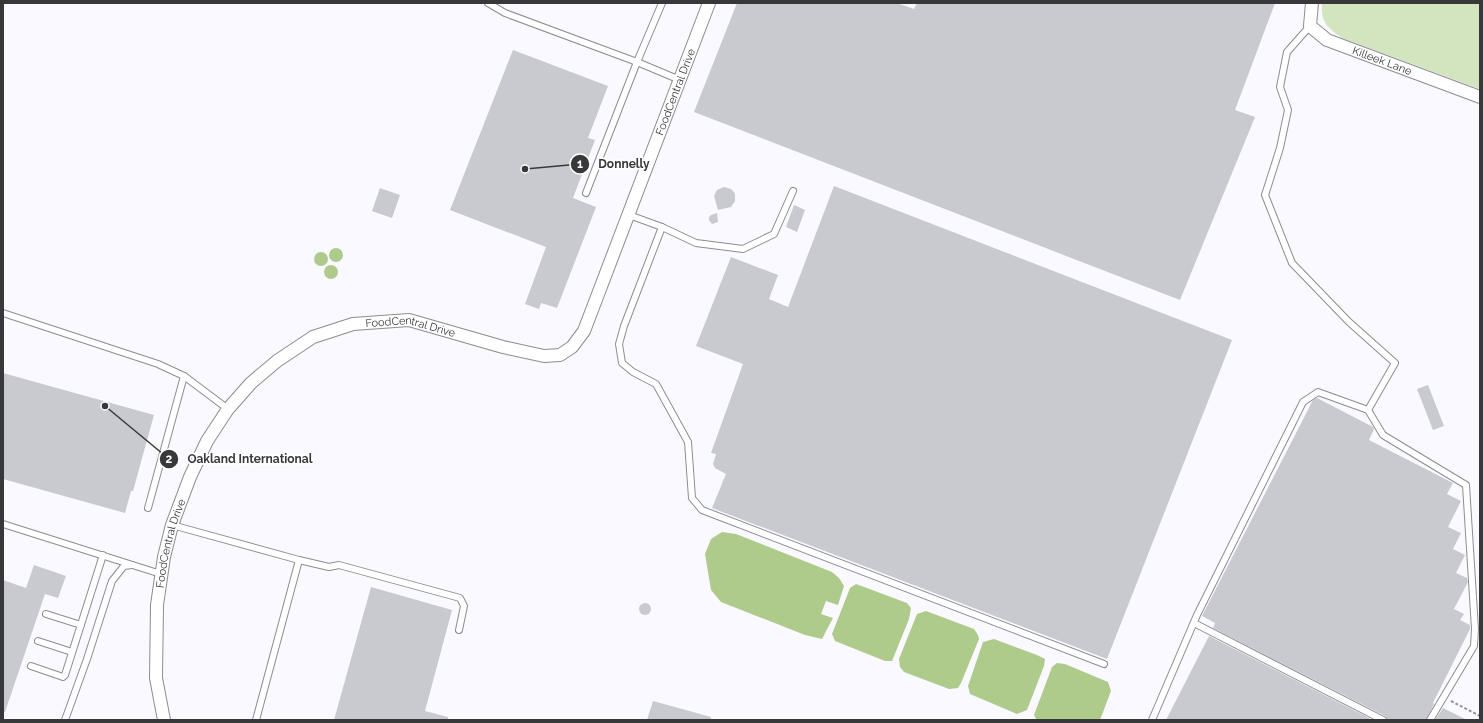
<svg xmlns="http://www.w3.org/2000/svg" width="1483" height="723" font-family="Raleway,sans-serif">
  <rect width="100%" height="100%" fill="#f9f9ff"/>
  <path fill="#d3e5bf" d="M1322,3H1480V89L1342,38C1327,27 1321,23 1322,3Z"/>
  <g fill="#afcb8c">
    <circle cx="336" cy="255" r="7"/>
    <circle cx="321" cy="259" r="7"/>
    <circle cx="331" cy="272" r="7"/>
    <polygon points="722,532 736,534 832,572 839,578 844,586 838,605 826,601 821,614 833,618 822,639 805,635 721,602 711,590 705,554 711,539"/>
    <polygon points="856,584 907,603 911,608 909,619 892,661 885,661 835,641 832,634 850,588"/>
    <polygon points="926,611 974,629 978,635 979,639 961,683 958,688 949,689 904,672 900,667 899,659 917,614"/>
    <polygon points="994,639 1037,655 1045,659 1044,666 1027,710 1017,714 970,694 968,686 983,642"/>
    <polygon points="1057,663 1065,664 1108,682 1111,691 1100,720 1036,719 1034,715 1052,667"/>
  </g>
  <g fill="#c9cad0">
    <polygon points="737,3 897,3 914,9 917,3 1275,3 1235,110 1255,117 1180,300 694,112"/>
    <polygon points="513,50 608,86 588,138 595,140 573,198 596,207 557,308 541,303 539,309 525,304 546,247 450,210"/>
    <polygon points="834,186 1232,340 1107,659 712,508 726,474 715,468 713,464 716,454 711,453 743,364 696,346 731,257 778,275 769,299 788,307"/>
    <polygon points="724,187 731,189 733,191 735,194 735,201 731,207 718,210 714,196 717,190"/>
    <polygon points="380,188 400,195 392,218 372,211"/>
    <polygon points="794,205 805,210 797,232 786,227"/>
    <polygon points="717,213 718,222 712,224 709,220 709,217 711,215"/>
    <polygon points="3,373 154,415 133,491 131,491 125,513 3,479"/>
    <polygon points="1428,385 1444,426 1433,430 1417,389"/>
    <polygon points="1317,398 1373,427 1374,429 1369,440 1453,483 1447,494 1461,501 1448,527 1461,533 1453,549 1465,555 1456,573 1467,578 1468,582 1454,609 1464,614 1460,620 1470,625 1470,629 1433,703 1434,704 1426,720 1387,720 1385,716 1213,628 1215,623 1202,616 1313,400"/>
    <polygon points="34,565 66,576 58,598 45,594 5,712 3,712 3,580 26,588"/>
    <polygon points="371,587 452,610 425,711 448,717 448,720 334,720"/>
    <circle cx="645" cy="609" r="6"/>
    <polygon points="1209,636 1373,720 1166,720"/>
    <polygon points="653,701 711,717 711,720 647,720"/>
    <polygon points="1443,708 1467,720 1435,720"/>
  </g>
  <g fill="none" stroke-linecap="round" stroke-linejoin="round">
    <g stroke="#8c8c92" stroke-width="8">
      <g id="service">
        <polyline points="488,3 505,13 637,62 586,193"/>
        <polyline points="662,3 637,62 680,80"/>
        <polyline points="1310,26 1287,52 1280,87 1288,110 1280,148 1265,195 1292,263 1349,322 1395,363 1368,410"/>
        <polyline points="629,215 662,227 624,326 619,344 622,363 633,372 656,384 688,442 692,498 702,510 1104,664"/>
        <polyline points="662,227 696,243 743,249 774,234 793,191"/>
        <polyline points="3,313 158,364 184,376 228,409"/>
        <polyline points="148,508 184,376"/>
        <polyline points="3,524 161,574"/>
        <polyline points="172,525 299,560 329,567 339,565 460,598 464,606 459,630"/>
        <polyline points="46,614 81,625"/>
        <polyline points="1194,623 1383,720"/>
        <polyline points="38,641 72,652"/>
        <polyline points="31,666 63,677 65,675 103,555"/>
        <polyline points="65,720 87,659 112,581 124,566 132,565"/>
        <polyline points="256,720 299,560"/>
        <polyline points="1152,720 1197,615 1303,402 1318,392 1368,410 1383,435 1466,485 1475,629 1474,646 1430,720"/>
      </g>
    </g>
    <g stroke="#8c8c92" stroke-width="14">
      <g id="minor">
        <path id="s1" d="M1312,3L1310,26L1327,40L1480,97"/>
        <path id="s2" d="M164,720L156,678L157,605L164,557L172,525L190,477L207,441L228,409L251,383L277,361L313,337L353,324L409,320L503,347L544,356L560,355L572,347L584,331L709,3"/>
      </g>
    </g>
    <polyline stroke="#939397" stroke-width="2" stroke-dasharray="3 2" stroke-linecap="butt" points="1451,701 1480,716"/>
    <use href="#service" stroke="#fff" stroke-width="6"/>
    <use href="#minor" stroke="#fff" stroke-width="12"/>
  </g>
  <g text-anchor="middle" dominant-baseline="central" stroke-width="3.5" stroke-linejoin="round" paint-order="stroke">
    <g font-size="11" fill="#38383b" stroke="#fff">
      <text stroke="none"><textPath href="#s1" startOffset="104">Killeek Lane</textPath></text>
      <text stroke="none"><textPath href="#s2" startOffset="983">FoodCentral Drive</textPath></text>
      <text stroke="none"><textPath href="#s2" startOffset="539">FoodCentral Drive</textPath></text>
      <text stroke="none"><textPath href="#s2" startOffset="179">FoodCentral Drive</textPath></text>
    </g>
  </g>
  <path fill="none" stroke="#38383b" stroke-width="1.5" d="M525 169L580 164M105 406L169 459"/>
  <g fill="#38383b" stroke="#fff" stroke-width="1.5">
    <circle cx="525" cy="169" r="4"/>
    <circle cx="105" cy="406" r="4"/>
    <circle cx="580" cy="164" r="10"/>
    <circle cx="169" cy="459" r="10"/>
  </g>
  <g font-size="12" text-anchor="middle" font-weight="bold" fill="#fff">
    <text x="580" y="168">1</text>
    <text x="169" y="463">2</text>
  </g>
  <g font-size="12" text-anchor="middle" font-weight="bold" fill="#38383b" stroke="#fff" stroke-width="3.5" stroke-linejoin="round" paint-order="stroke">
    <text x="624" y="168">Donnelly</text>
    <text x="250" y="463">Oakland International</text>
  </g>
  <rect width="1483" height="723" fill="none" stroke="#38383b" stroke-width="8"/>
</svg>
